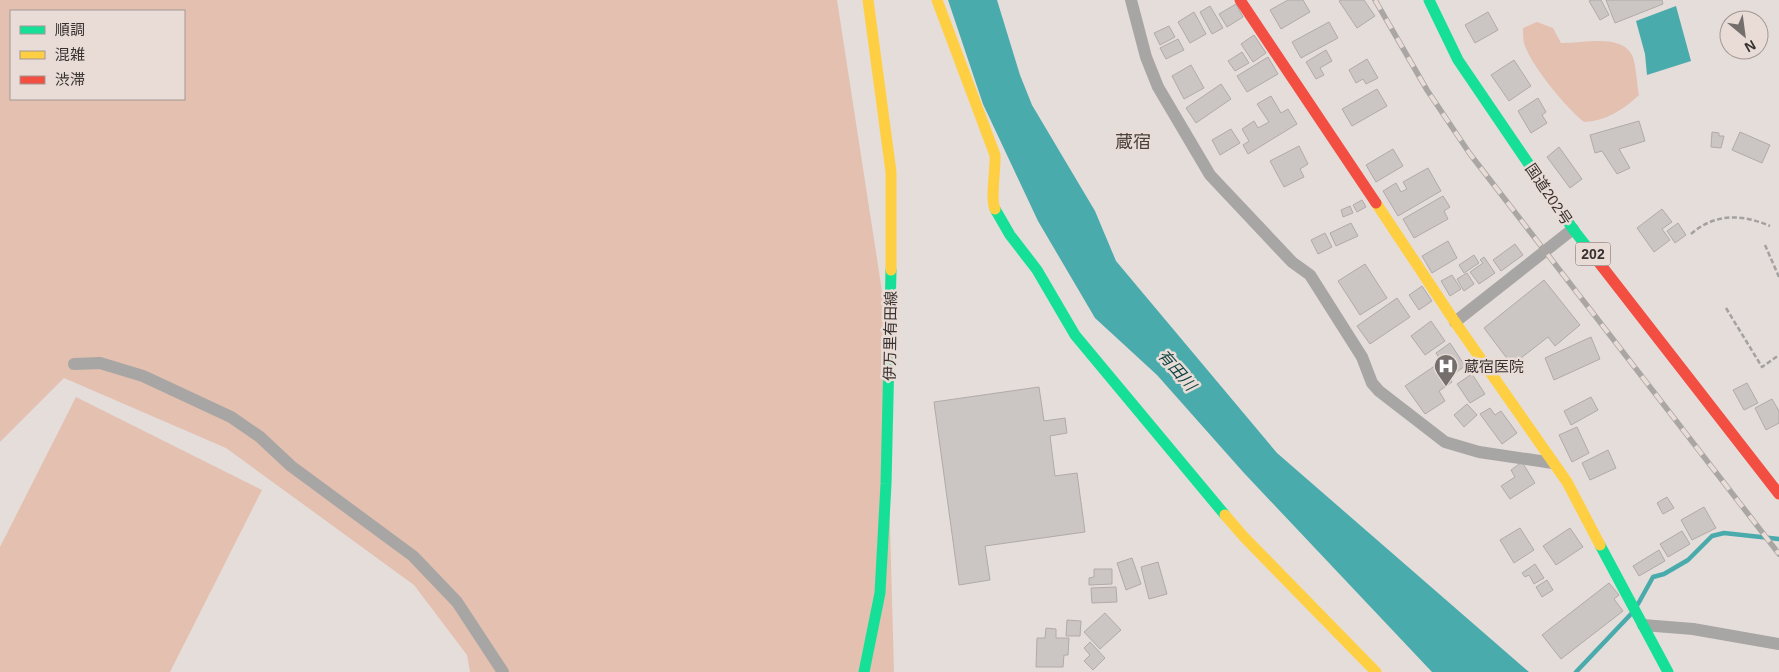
<svg xmlns="http://www.w3.org/2000/svg" width="1779" height="672" font-family="Arial,'Noto Sans JP',sans-serif">
  <rect width="100%" height="100%" fill="#e5ddda"/>
  <g fill="#e4c0b0" fill-rule="evenodd">
    <path d="M0,0H837L884,304L894,672H470L467,655L414,585L226,448L64,378L0,442ZM11,11H184V99H11Z"/>
    <path d="M1537,22L1553,28L1561,43C1582,44 1620,33 1632,55C1636,63 1637,85 1639,95C1623,110 1606,121 1584,122C1567,109 1529,63 1524,43C1523,39 1523,33 1523,28Z"/>
    <polygon points="76,397 262,490 170,672 0,672 0,547"/>
  </g>
  <g fill="#4aabac">
    <polygon points="948,0 997,0 1020,75 1032,105 1095,211 1116,261 1277,453 1529,672 1432,672 1244,473 1157,375 1095,318 1038,221 983,104"/>
    <polygon points="1676,6 1691,61 1647,75 1645,54 1636,21"/>
  </g>
  <g fill="none" stroke-linecap="round" stroke-linejoin="round">
    <g stroke="#4aabac" stroke-width="4.5">
      <polyline points="1638,604 1653,577 1664,574 1688,560 1712,536 1724,533 1779,539"/>
      <polyline points="1576,672 1631,614"/>
    </g>
  </g>
  <g fill="#cbc5c3" stroke="#b0aaa8">
    <polygon points="1288,0 1303,0 1310,12 1281,29 1270,10"/>
    <polygon points="1341,0 1364,0 1375,16 1357,28 1339,1"/>
    <polygon points="1592,0 1601,0 1609,15 1600,20 1589,1"/>
    <polygon points="1606,0 1662,0 1663,4 1615,23"/>
    <polygon points="1236,4 1243,17 1227,27 1219,14"/>
    <polygon points="1210,6 1223,28 1212,34 1200,12"/>
    <polygon points="1194,12 1206,34 1190,43 1178,22"/>
    <polygon points="1488,12 1498,30 1475,43 1465,25"/>
    <polygon points="1329,22 1338,38 1301,58 1292,42"/>
    <polygon points="1169,26 1175,37 1160,45 1154,33"/>
    <polygon points="1254,35 1266,53 1253,62 1241,44"/>
    <polygon points="1178,39 1184,50 1166,59 1160,48"/>
    <polygon points="1326,50 1332,61 1320,68 1324,75 1316,79 1306,62"/>
    <polygon points="1242,52 1249,63 1235,71 1228,61"/>
    <polygon points="1268,57 1278,74 1247,92 1237,76"/>
    <polygon points="1367,59 1378,78 1366,84 1363,79 1356,83 1349,70"/>
    <polygon points="1514,60 1531,86 1509,101 1491,75"/>
    <polygon points="1191,65 1204,88 1184,99 1172,76"/>
    <polygon points="1221,84 1231,99 1196,123 1186,108"/>
    <polygon points="1377,89 1387,106 1352,126 1342,109"/>
    <polygon points="1271,96 1281,113 1288,109 1297,124 1248,154 1243,145 1249,141 1242,129 1254,121 1258,128 1269,122 1257,104"/>
    <polygon points="1538,98 1546,112 1542,115 1547,123 1531,133 1518,111"/>
    <polygon points="1639,121 1645,141 1619,149 1630,168 1617,174 1602,151 1595,153 1590,135"/>
    <polygon points="1231,129 1240,143 1220,155 1212,140"/>
    <polygon points="1712,132 1719,133 1719,136 1724,136 1721,148 1711,147"/>
    <polygon points="1740,132 1770,145 1762,163 1732,150"/>
    <polygon points="1299,146 1308,164 1300,169 1304,177 1284,187 1270,161"/>
    <polygon points="1559,147 1582,179 1570,188 1547,157"/>
    <polygon points="1393,149 1403,166 1376,182 1366,165"/>
    <polygon points="1428,168 1441,191 1398,216 1383,191 1396,183 1401,192 1407,189 1403,182"/>
    <polygon points="1443,196 1450,207 1444,211 1448,219 1414,238 1403,219"/>
    <polygon points="1362,200 1366,207 1357,212 1353,205"/>
    <polygon points="1350,206 1353,213 1343,217 1341,210"/>
    <polygon points="1662,209 1672,222 1662,229 1670,240 1654,252 1637,228"/>
    <polygon points="1351,223 1358,236 1336,246 1330,233"/>
    <polygon points="1678,223 1686,235 1675,243 1667,231"/>
    <polygon points="1325,233 1332,247 1318,254 1311,240"/>
    <polygon points="1448,241 1457,258 1432,273 1422,256"/>
    <polygon points="1515,244 1523,255 1501,271 1493,260"/>
    <polygon points="1474,255 1479,263 1464,273 1459,265"/>
    <polygon points="1484,257 1495,273 1479,284 1470,272 1483,263 1480,260"/>
    <polygon points="1365,264 1387,298 1360,315 1338,281"/>
    <polygon points="1467,273 1474,284 1464,291 1457,279"/>
    <polygon points="1452,275 1461,289 1450,296 1441,281"/>
    <polygon points="1544,280 1580,325 1555,346 1548,337 1512,365 1484,328"/>
    <polygon points="1422,286 1432,301 1419,310 1409,295"/>
    <polygon points="1397,298 1410,317 1370,344 1357,326"/>
    <polygon points="1431,321 1445,341 1425,355 1411,336"/>
    <polygon points="1591,337 1600,359 1554,380 1545,358"/>
    <polygon points="1450,343 1465,366 1451,376 1436,353"/>
    <polygon points="1439,363 1452,382 1439,391 1445,401 1425,414 1405,386"/>
    <polygon points="1472,374 1485,394 1470,403 1457,384"/>
    <polygon points="1747,383 1758,403 1744,410 1733,390"/>
    <polygon points="1039,387 1044,421 1065,418 1067,433 1050,436 1055,476 1077,473 1085,532 985,546 990,580 959,585 934,402"/>
    <polygon points="1591,397 1598,410 1571,425 1564,411"/>
    <polygon points="1772,399 1779,411 1779,423 1766,430 1755,408"/>
    <polygon points="1467,404 1477,415 1464,427 1454,415"/>
    <polygon points="1490,408 1495,415 1501,411 1517,433 1502,444 1480,414"/>
    <polygon points="1577,427 1589,453 1572,462 1559,435"/>
    <polygon points="1608,450 1616,468 1590,480 1582,463"/>
    <polygon points="1522,462 1535,483 1510,499 1501,486 1515,477 1511,470"/>
    <polygon points="1667,497 1674,508 1663,514 1657,503"/>
    <polygon points="1704,507 1716,528 1692,540 1681,520"/>
    <polygon points="1520,528 1534,550 1514,563 1500,540"/>
    <polygon points="1570,528 1583,547 1556,565 1543,546"/>
    <polygon points="1682,531 1690,544 1668,557 1660,544"/>
    <polygon points="1659,550 1665,561 1639,576 1633,566"/>
    <polygon points="1132,558 1141,584 1126,590 1117,563"/>
    <polygon points="1158,562 1167,594 1149,599 1141,567"/>
    <polygon points="1535,564 1544,578 1534,584 1529,575 1525,577 1522,573"/>
    <polygon points="1094,569 1112,569 1112,584 1089,585 1089,578 1094,577"/>
    <polygon points="1547,580 1553,590 1542,597 1536,587"/>
    <polygon points="1609,583 1619,595 1614,599 1623,611 1561,659 1542,635"/>
    <polygon points="1116,587 1117,602 1092,603 1091,588"/>
    <polygon points="1105,613 1121,630 1100,649 1084,632"/>
    <polygon points="1067,620 1081,621 1080,636 1066,636"/>
    <polygon points="1046,628 1056,629 1056,638 1069,638 1068,655 1064,655 1063,667 1036,667 1037,638 1045,638"/>
    <polygon points="1090,642 1105,658 1093,670 1084,661 1090,655 1084,648"/>
  </g>
  <g fill="none" stroke-linecap="round" stroke-linejoin="round">
    <g stroke="#a3a2a1" stroke-width="2.5" stroke-dasharray="5 2.5" stroke-linecap="butt">
      <path d="M1691,234C1715,213 1742,214 1770,226"/>
      <polyline points="1765,245 1779,277"/>
      <polyline points="1726,308 1762,367 1779,355"/>
    </g>
    <g stroke="#a7a6a5" stroke-width="12">
      <polyline points="1131,0 1146,57 1158,87 1210,175 1292,262 1310,275 1362,357 1372,383 1379,391 1445,442 1479,452 1553,463"/>
      <polyline points="1455,322 1573,229"/>
      <polyline points="74,364 100,363 143,376 231,417 260,437 291,466 413,556 457,602 503,672"/>
      <polyline points="1643,625 1693,629 1779,644"/>
    </g>
    <g stroke="#16e098" stroke-width="11">
      <polyline points="1429,0 1458,60 1573,229 1597,260"/>
      <polyline points="995,209 1010,235 1037,270 1075,335 1225,515"/>
      <polyline points="1600,545 1668,672"/>
      <polyline points="864,672 880,593 886,484 891,270"/>
    </g>
    <g stroke="#ffcf43" stroke-width="11">
      <polyline points="868,0 891,172 891,270"/>
      <path d="M937,0L995,155C996,168 990,200 995,209"/>
      <polyline points="1376,203 1455,322 1567,482 1600,545"/>
      <polyline points="1225,515 1244,537 1376,672"/>
    </g>
    <g stroke="#f24e42" stroke-width="11">
      <polyline points="1240,0 1376,203"/>
      <polyline points="1597,260 1779,494"/>
    </g>
    <g stroke="#a9a6a4" stroke-width="5.5">
      <polyline id="rail" points="1375,0 1427,90 1470,154 1779,554"/>
    </g>
    <use href="#rail" stroke="#e9dcd6" stroke-width="4" stroke-dasharray="11" stroke-linecap="butt"/>
  </g>
  <defs>
    <g id="hospital-pin" transform="scale(1.25)"><path d="M0 17L-7.5 6A9.5 9.5 0 1 1 7.5 6Z" fill="#746e6c" stroke="#e9dcd6"/><path d="M-5-5h3v3.5h4V-5h3V5h-3V1.5h-4V5h-3Z" fill="#fff"/></g>
  </defs>
  <g fill-rule="evenodd">
    <use href="#hospital-pin" x="1446" y="366"/>
  </g>
  <g text-anchor="middle" dominant-baseline="central" stroke-width="5" stroke-linejoin="round" paint-order="stroke">
    <rect fill="#e9dcd6" stroke="#6c6562" stroke-width="1" x="1575.5" y="242.5" width="35" height="23" rx="4"/>
    <g font-size="14" font-weight="bold" fill="#373230">
      <text x="1593" y="254">202</text>
    </g>
    <g font-size="15" fill="#373230" stroke="#e9dcd6">
      <text transform="translate(1549 194) rotate(56)">国道202号</text>
      <text transform="translate(890 336) rotate(-89)">伊万里有田線</text>
    </g>
    <g font-size="15" fill="#373230" stroke="#e9dcd6" text-anchor="start">
      <text x="1464" y="366">蔵宿医院</text>
    </g>
    <g font-size="16" font-style="italic" fill="#073e3f" stroke="#e9dcd6">
      <text transform="translate(1177 370) rotate(49)">有田川</text>
    </g>
    <g font-size="18" fill="#4d433e" stroke="#e9dcd6">
      <text x="1133" y="142">蔵宿</text>
    </g>
  </g>
  <rect x="10" y="10" width="175" height="90" fill="#e9dcd6" stroke="#a29894"/>
  <rect x="20" y="26" width="25" height="8" fill="#16e098" stroke="#a29894"/>
  <text x="55" y="35" font-size="15" fill="#373230">順調</text>
  <rect x="20" y="51" width="25" height="8" fill="#ffcf43" stroke="#a29894"/>
  <text x="55" y="60" font-size="15" fill="#373230">混雑</text>
  <rect x="20" y="76" width="25" height="8" fill="#f24e42" stroke="#a29894"/>
  <text x="55" y="85" font-size="15" fill="#373230">渋滞</text>
  <g transform="translate(1744 35) rotate(151)"><circle r="24" fill="#e9dcd6" stroke="#a29894"/>
  <path d="M0-4L9 19L0 12L-9 19Z" fill="#746e6c"/>
  <text y="-8" font-size="14" font-weight="bold" text-anchor="middle" fill="#373230">N</text>
  </g>
</svg>
